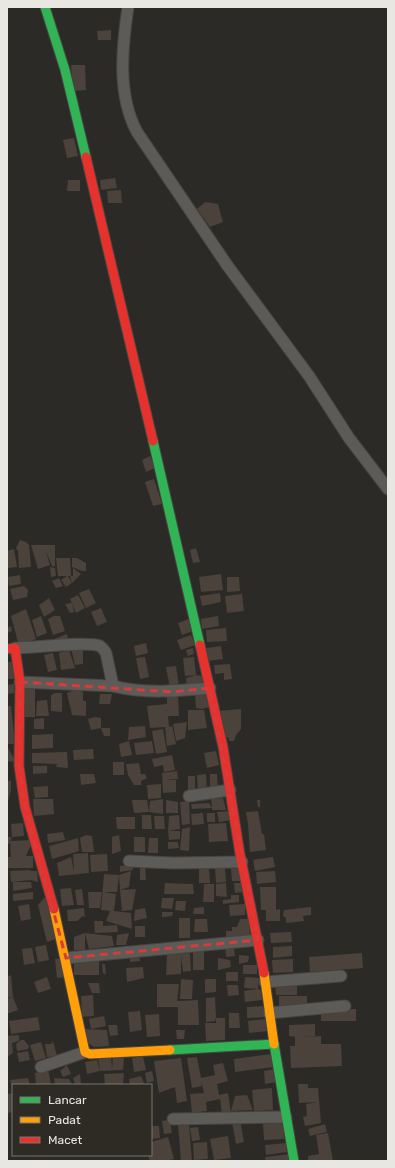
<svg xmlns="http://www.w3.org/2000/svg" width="395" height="1168" font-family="Rubik,sans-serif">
  <rect width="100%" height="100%" fill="#2c2a26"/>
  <g fill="#4a423b">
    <polygon points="111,30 111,40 98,40 97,31"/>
    <polygon points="71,65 85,65 86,90 73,91"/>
    <polygon points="74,138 78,156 67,158 63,140"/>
    <polygon points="115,178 117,188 101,190 100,180"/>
    <polygon points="68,180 80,180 80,191 67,191"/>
    <polygon points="121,190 122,203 108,203 107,191"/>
    <polygon points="205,202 218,204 223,222 210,227 197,209"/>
    <polygon points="150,456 155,468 146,472 142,460"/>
    <polygon points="154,479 162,504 153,506 145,482"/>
    <polygon points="20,540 26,542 29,545 31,567 19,568 18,551 16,548"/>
    <polygon points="31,545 55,545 55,567 52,566 46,551 50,565 38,569"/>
    <polygon points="196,548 200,562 193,563 190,550"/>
    <polygon points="14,549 17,567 8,568 7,551"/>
    <polygon points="56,558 70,558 71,576 68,576 72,583 70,576 73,576 73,568 81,574 72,583 66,587 61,580 67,576 58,576"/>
    <polygon points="72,558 77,558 86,563 86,571 82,571 72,567"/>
    <polygon points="50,567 55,568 56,576 51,577"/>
    <polygon points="221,574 223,590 201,592 199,577"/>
    <polygon points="20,575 21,584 9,586 8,577"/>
    <polygon points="227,577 239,577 240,591 227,592"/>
    <polygon points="59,578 63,586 56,588 52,581"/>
    <polygon points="24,586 28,590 27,597 13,600 10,589"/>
    <polygon points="89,589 96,603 86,608 79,593"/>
    <polygon points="220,593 221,602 202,606 200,596"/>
    <polygon points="242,594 244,611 227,613 225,596"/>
    <polygon points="78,595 85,608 76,613 70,599"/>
    <polygon points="49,598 55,610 44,617 39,605"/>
    <polygon points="72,603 74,612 70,613 65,604"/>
    <polygon points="101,608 107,622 97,626 91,612"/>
    <polygon points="26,609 36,639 19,646 11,616"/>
    <polygon points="41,616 47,633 37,637 32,620"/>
    <polygon points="54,616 60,616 65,631 53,635 48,619"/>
    <polygon points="218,616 219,626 202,629 201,619"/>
    <polygon points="189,619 193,631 182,635 178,623"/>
    <polygon points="11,626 12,631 7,633 7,628"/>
    <polygon points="226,628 227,641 207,642 206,630"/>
    <polygon points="67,634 69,648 57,652 54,639"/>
    <polygon points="191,635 195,645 181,650 177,640"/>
    <polygon points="83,643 83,664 75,665 70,644"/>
    <polygon points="146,643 148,653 136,656 134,646"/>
    <polygon points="221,646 223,659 208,661 206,648"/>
    <polygon points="193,648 194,654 188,656 186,650"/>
    <polygon points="69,650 75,668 61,670 59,653"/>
    <polygon points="53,653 57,670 48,672 44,655"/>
    <polygon points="145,657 149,677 140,679 136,658"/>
    <polygon points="194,657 196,675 202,676 203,684 187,686 186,678 196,675 185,676 183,658"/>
    <rect x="7" y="662" width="8" height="17"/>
    <polygon points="230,664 232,679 224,680 224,673 215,674 214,665"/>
    <polygon points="176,666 179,686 170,688 166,667"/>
    <polygon points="14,684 14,693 7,694 7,685"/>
    <polygon points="35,684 35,717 25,717 24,685"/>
    <polygon points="76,689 83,692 83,701 86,701 86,716 72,715 67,693"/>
    <polygon points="55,693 62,693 62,712 51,711 51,695"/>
    <polygon points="208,693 209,707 202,709 196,708 195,695"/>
    <polygon points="100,694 112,694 110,704 99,704"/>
    <polygon points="178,695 179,716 168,716 169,727 172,726 176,744 167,746 165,727 150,728 147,706 167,704 167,696"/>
    <polygon points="47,700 49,716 36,716 37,701"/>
    <polygon points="7,706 11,706 15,744 7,744"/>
    <polygon points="241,709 241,729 236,735 234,741 229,741 229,738 224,737 218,711"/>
    <polygon points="188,710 204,710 207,728 188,730"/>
    <polygon points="95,717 101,718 101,728 91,730 88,719"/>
    <polygon points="44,718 44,729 34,729 34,719"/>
    <polygon points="187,722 185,738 176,741 173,724"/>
    <polygon points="145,726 146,737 128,740 129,727"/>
    <polygon points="101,728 110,728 110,736 104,736"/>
    <polygon points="163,729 167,752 156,754 152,731"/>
    <polygon points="53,734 53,748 32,749 32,735"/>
    <polygon points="129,741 132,755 121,757 119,744"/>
    <polygon points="152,741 154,753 136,755 134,743"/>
    <polygon points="7,746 16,762 7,761"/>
    <polygon points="93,749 94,759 74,760 73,750"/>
    <polygon points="216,751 219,765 207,768 204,753"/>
    <polygon points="67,752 68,768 56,767 57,764 32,763 32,753"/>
    <polygon points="172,755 175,770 164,772 163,765 154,767 152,759"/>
    <rect x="113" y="762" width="11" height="13"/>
    <polygon points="139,763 141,774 145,774 147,778 141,781 141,785 134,785 128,775 126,764"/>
    <polygon points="33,766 47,766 47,773 33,774"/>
    <polygon points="177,771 178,779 166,780 176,780 176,792 163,793 162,773"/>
    <polygon points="80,774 94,774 96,783 81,785"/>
    <polygon points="206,774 207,794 198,794 197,775"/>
    <polygon points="210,774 217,774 218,791 210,793"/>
    <rect x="188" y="776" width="7" height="19"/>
    <polygon points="7,781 11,781 11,790 7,805"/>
    <polygon points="161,784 161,798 148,799 147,785"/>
    <polygon points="48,786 48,797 35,798 33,787"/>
    <polygon points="209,795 209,800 191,802 191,797"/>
    <polygon points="223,798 226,810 212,810 212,808 192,809 191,804 209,803 212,808 211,799"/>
    <polygon points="33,799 53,799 54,814 34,816"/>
    <polygon points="163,799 163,814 149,812 150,801"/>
    <polygon points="132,800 147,800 149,812 134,813"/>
    <polygon points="166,800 178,802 178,813 166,813"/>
    <polygon points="257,800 260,800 260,807 258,807"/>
    <polygon points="189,801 190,824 182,825 180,802"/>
    <polygon points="231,811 232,820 219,822 217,812"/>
    <polygon points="258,811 262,834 264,834 266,850 250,852 248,824 246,812"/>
    <polygon points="203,813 204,824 192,825 191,814"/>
    <rect x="207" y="813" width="8" height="9"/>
    <polygon points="142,815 151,815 152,829 142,829"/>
    <polygon points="179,815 180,829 168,831 180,831 180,839 169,840 168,831 169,816"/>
    <polygon points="154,816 164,816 165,829 155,829"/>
    <polygon points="116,817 135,817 135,829 117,829"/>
    <polygon points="23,823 24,836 12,837 9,844 7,844 7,837 12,837 11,824"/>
    <polygon points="226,823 228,841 209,842 208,824"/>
    <polygon points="190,827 189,851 180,850 182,829"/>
    <polygon points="63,832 65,840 48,843 47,834"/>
    <polygon points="86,835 92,836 94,852 82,852 80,838"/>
    <polygon points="119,835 121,851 112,854 112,837"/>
    <rect x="134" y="837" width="11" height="15"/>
    <polygon points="78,838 79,851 52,859 49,846"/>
    <polygon points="149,838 158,838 158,853 148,853"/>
    <polygon points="33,840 26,856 33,856 33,868 7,868 7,857 11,857 10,841"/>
    <polygon points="168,842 178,842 179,848 168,849"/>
    <polygon points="88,853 89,873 59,876 57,863 71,857 74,872 73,854"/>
    <polygon points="107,854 108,871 91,872 90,855"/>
    <polygon points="273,857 275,867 255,871 253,860"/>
    <polygon points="140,863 145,863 146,880 140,880"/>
    <polygon points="133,865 133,870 120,872 120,866"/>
    <polygon points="199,867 209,867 210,883 199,883"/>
    <polygon points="215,868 225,868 226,882 216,883"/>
    <polygon points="241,868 241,881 232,881 231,869"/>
    <polygon points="30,870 30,871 37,871 38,882 31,880 11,882 10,871"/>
    <polygon points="131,871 129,887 120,890 119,875"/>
    <polygon points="275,871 276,882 257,884 256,872"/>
    <polygon points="104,874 119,875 117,892 104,892 116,894 114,911 131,913 132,929 106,921 110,911 101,910"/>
    <polygon points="13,882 31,882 32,888 13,891"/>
    <polygon points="165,883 193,884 194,894 164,894"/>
    <polygon points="226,883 227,897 216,896 216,884"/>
    <polygon points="234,883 244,883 244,892 235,893"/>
    <polygon points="204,884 214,884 214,902 203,902"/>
    <polygon points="260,887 276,887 276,910 280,909 280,921 266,921 266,910 261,910"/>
    <polygon points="71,888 74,905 62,906 60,889"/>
    <polygon points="82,889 84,905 77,905 75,890"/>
    <polygon points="136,889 132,910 122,911 120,890"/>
    <polygon points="33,892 33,899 13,901 13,894"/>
    <polygon points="88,892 102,892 100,908 89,908"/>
    <polygon points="231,895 239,895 239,902 223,904 223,900 231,899"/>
    <polygon points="46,896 56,939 47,942 38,905"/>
    <polygon points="162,898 174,898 172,909 161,908"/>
    <polygon points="176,901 186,901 185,911 175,910"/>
    <polygon points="29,904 31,919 21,921 18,906"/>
    <polygon points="245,904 245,915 230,916 229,905"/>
    <polygon points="204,907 204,914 193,914 194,908"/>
    <polygon points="311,907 311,915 303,916 304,921 286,923 286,918 283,916 284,910"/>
    <polygon points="84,908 85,917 83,916 77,921 68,921 67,910"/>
    <polygon points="145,908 147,918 134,921 135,910"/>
    <polygon points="162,912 173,912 172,916 162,917"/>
    <rect x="179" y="918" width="11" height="20"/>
    <polygon points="195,919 207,919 208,932 194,932"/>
    <polygon points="240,919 249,919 250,939 226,940 226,931 232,931 232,927 237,927"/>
    <polygon points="94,921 103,921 103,926 117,925 118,932 95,933"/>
    <rect x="135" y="926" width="10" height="11"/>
    <polygon points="291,932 292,942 271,943 270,933"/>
    <polygon points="85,933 112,936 114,946 89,949 85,933 85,950 74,950 74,937"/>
    <polygon points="129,933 126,945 116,945 117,935"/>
    <polygon points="233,943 235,956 226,957 225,944"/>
    <polygon points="46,945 49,960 38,962 35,947"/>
    <polygon points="292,946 292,956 273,958 273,947"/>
    <polygon points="32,948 35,963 24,965 22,949"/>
    <rect x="193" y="949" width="11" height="21"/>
    <polygon points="190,953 191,971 183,972 181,956 181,974 166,975 167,954"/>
    <polygon points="362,953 363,968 310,972 309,957"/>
    <polygon points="139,955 140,961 130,962 130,956"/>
    <polygon points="239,955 249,956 248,962 239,964"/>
    <polygon points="64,958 66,977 57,978 55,959"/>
    <polygon points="218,958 230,960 231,967 218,970"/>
    <polygon points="293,959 293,972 273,973 272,960"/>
    <polygon points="99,961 99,975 74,975 74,962"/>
    <polygon points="102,964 105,964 106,975 103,973"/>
    <rect x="243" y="965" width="14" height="9"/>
    <polygon points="143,967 144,978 127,982 126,968"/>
    <rect x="226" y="972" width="12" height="9"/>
    <polygon points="11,975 13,997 7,998 7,977"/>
    <polygon points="47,977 51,989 38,993 34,982"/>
    <polygon points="245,977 259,978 258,989 261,990 262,1000 245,1002 244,991 258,989 244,988"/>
    <polygon points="181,979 193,980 192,999 180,999"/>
    <polygon points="205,979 216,979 216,992 205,993"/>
    <polygon points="275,982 297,982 297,995 276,995"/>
    <polygon points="88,983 99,983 100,993 92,993"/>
    <polygon points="157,984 179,984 177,1001 198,1000 199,1025 178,1025 178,1007 157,1007"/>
    <polygon points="227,985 238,985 239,995 228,996"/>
    <polygon points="93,995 94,1016 82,1017 81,996"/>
    <rect x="279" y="996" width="28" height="10"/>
    <polygon points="13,997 18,1010 7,1014 7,999"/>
    <polygon points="215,997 216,1018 225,1018 225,1040 206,1041 205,1023 216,1023 216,1018 215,1021 206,1022 206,998"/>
    <polygon points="265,1006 266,1017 247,1018 247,1007"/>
    <rect x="321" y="1009" width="35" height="12"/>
    <polygon points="140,1011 142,1030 130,1032 128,1012"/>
    <polygon points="229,1013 239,1013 240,1028 229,1028"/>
    <polygon points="159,1014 160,1036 147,1037 145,1015"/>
    <polygon points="104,1016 106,1026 91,1029 89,1019"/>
    <polygon points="38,1017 40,1030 11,1034 9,1021"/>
    <polygon points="266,1019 268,1031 249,1033 248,1021"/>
    <polygon points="315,1024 315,1036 304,1037 321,1036 321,1044 341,1044 342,1066 291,1068 290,1046 295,1046 295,1037 289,1036 289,1025"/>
    <polygon points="108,1025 117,1025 118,1035 110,1036"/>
    <polygon points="85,1029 107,1030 109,1046 94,1047 84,1041"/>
    <polygon points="176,1030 185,1030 184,1039 177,1039"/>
    <polygon points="19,1035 19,1041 12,1043 13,1053 7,1057 7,1036"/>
    <polygon points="21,1040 24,1040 29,1046 28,1049 17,1051 16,1044"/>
    <polygon points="53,1041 57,1056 47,1057 45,1044 51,1044"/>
    <polygon points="41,1042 46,1058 35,1061 30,1045"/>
    <polygon points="28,1051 30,1060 19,1062 17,1053"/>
    <polygon points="271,1054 274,1067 235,1072 234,1059"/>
    <polygon points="111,1056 112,1069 113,1057 124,1057 123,1070 100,1071 98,1057"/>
    <polygon points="143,1056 146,1070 134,1072 132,1058"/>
    <polygon points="197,1057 201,1078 215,1075 213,1065 223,1063 228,1081 217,1084 219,1095 228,1093 231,1113 222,1114 220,1099 206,1102 207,1111 192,1113 190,1094 204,1093 201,1080 202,1086 192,1088 187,1058"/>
    <polygon points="181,1058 187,1101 177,1103 175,1087 159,1093 154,1061"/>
    <polygon points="97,1060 100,1071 87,1074 85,1062"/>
    <polygon points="67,1065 71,1074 63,1077 60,1071"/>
    <polygon points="48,1069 51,1085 36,1085 35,1073"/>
    <polygon points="275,1069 277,1082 265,1084 264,1071"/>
    <polygon points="152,1071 154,1081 147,1083 145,1073"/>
    <polygon points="124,1073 123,1085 105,1085 104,1074"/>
    <polygon points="80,1074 81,1084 75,1084 73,1078"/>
    <polygon points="141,1076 145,1085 130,1085 129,1079"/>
    <polygon points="28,1078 30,1085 13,1085 13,1090 10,1080"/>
    <polygon points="54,1078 69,1079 72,1084 55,1085"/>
    <polygon points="298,1084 308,1084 308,1088 318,1088 321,1123 305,1126 303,1117 307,1116 306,1104 318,1102 299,1103"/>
    <polygon points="272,1088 273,1110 254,1111 252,1090"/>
    <polygon points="13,1093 13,1112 7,1113 7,1094"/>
    <polygon points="247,1095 253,1110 231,1111 235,1096"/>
    <polygon points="170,1120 172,1133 164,1134 162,1121"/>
    <polygon points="240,1120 244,1142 236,1144 232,1122"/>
    <polygon points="283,1123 284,1139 264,1140 263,1124"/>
    <polygon points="189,1124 192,1161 181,1161 178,1125"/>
    <polygon points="325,1124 327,1132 310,1136 308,1129"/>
    <polygon points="151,1126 159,1126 160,1138 151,1139"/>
    <polygon points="198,1127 200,1140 192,1141 190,1128"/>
    <polygon points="328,1133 333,1161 308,1161 308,1156 319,1154 316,1135"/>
    <polygon points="228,1136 231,1158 214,1160 210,1139"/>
    <polygon points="168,1137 174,1159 165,1161 150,1161 148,1155 151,1155 151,1142"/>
    <polygon points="207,1142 208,1159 194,1160 193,1143"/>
    <polygon points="286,1143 287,1152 266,1155 265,1145"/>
    <polygon points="290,1154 292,1161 266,1161 265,1157"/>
  </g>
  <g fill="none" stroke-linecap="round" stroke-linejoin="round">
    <g stroke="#474542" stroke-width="13">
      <g id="street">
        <path d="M128,7C122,47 117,95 137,132L227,265L309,376L349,438L388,489"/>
        <path d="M15,648C31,648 89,641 100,646C103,648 104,650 106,653L113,686"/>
        <path d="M20,682L113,686C144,694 178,691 210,688"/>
        <polyline points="189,796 230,790"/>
        <polyline points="129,861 173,863 242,862"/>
        <polyline points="66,958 258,940"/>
        <polyline points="265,982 341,976"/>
        <polyline points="269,1013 345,1006"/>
        <polyline points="41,1067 85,1052"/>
        <polyline points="173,1119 286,1117"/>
      </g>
    </g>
    <g stroke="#474542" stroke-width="11">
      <g id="fast">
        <polyline points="45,7 65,70 86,157"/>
        <polyline points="153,441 200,645"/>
        <polyline points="170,1050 274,1044 294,1161"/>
      </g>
    </g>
    <g stroke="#474542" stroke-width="11">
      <g id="slow">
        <polyline points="54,909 85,1052 90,1054 170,1050"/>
        <polyline points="264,973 274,1044"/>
      </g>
    </g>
    <g stroke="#474542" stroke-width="11">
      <g id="jam">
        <polyline points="86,157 153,441"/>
        <polyline points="200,645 223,747 240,854 264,973"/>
        <polyline points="7,649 15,648 20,682 19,766 25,807 54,909"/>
      </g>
    </g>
    <use href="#street" stroke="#5d5b58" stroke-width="11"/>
    <use href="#fast" stroke="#30b455" stroke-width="9"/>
    <use href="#slow" stroke="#ff9f0a" stroke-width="9"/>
    <use href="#jam" stroke="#e5322d" stroke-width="9"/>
  </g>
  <path fill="none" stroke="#d83b3b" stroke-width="3" stroke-dasharray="8 5" stroke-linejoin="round" d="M20,682L173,692L210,688L258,940L66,958L25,807L19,766Z"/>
  <rect width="395" height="1168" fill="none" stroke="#e9e7e2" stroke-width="16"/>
  <rect x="12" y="1084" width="140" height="72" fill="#2e2b24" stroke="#797670"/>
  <rect x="20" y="1097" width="20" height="6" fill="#30b455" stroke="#797670"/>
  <text x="48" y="1104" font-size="12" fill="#e9e7e2">Lancar</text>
  <rect x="20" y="1117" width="20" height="6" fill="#ff9f0a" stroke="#797670"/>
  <text x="48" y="1124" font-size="12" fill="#e9e7e2">Padat</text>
  <rect x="20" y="1137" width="20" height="6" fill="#e5322d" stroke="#797670"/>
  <text x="48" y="1144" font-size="12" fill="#e9e7e2">Macet</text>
</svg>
